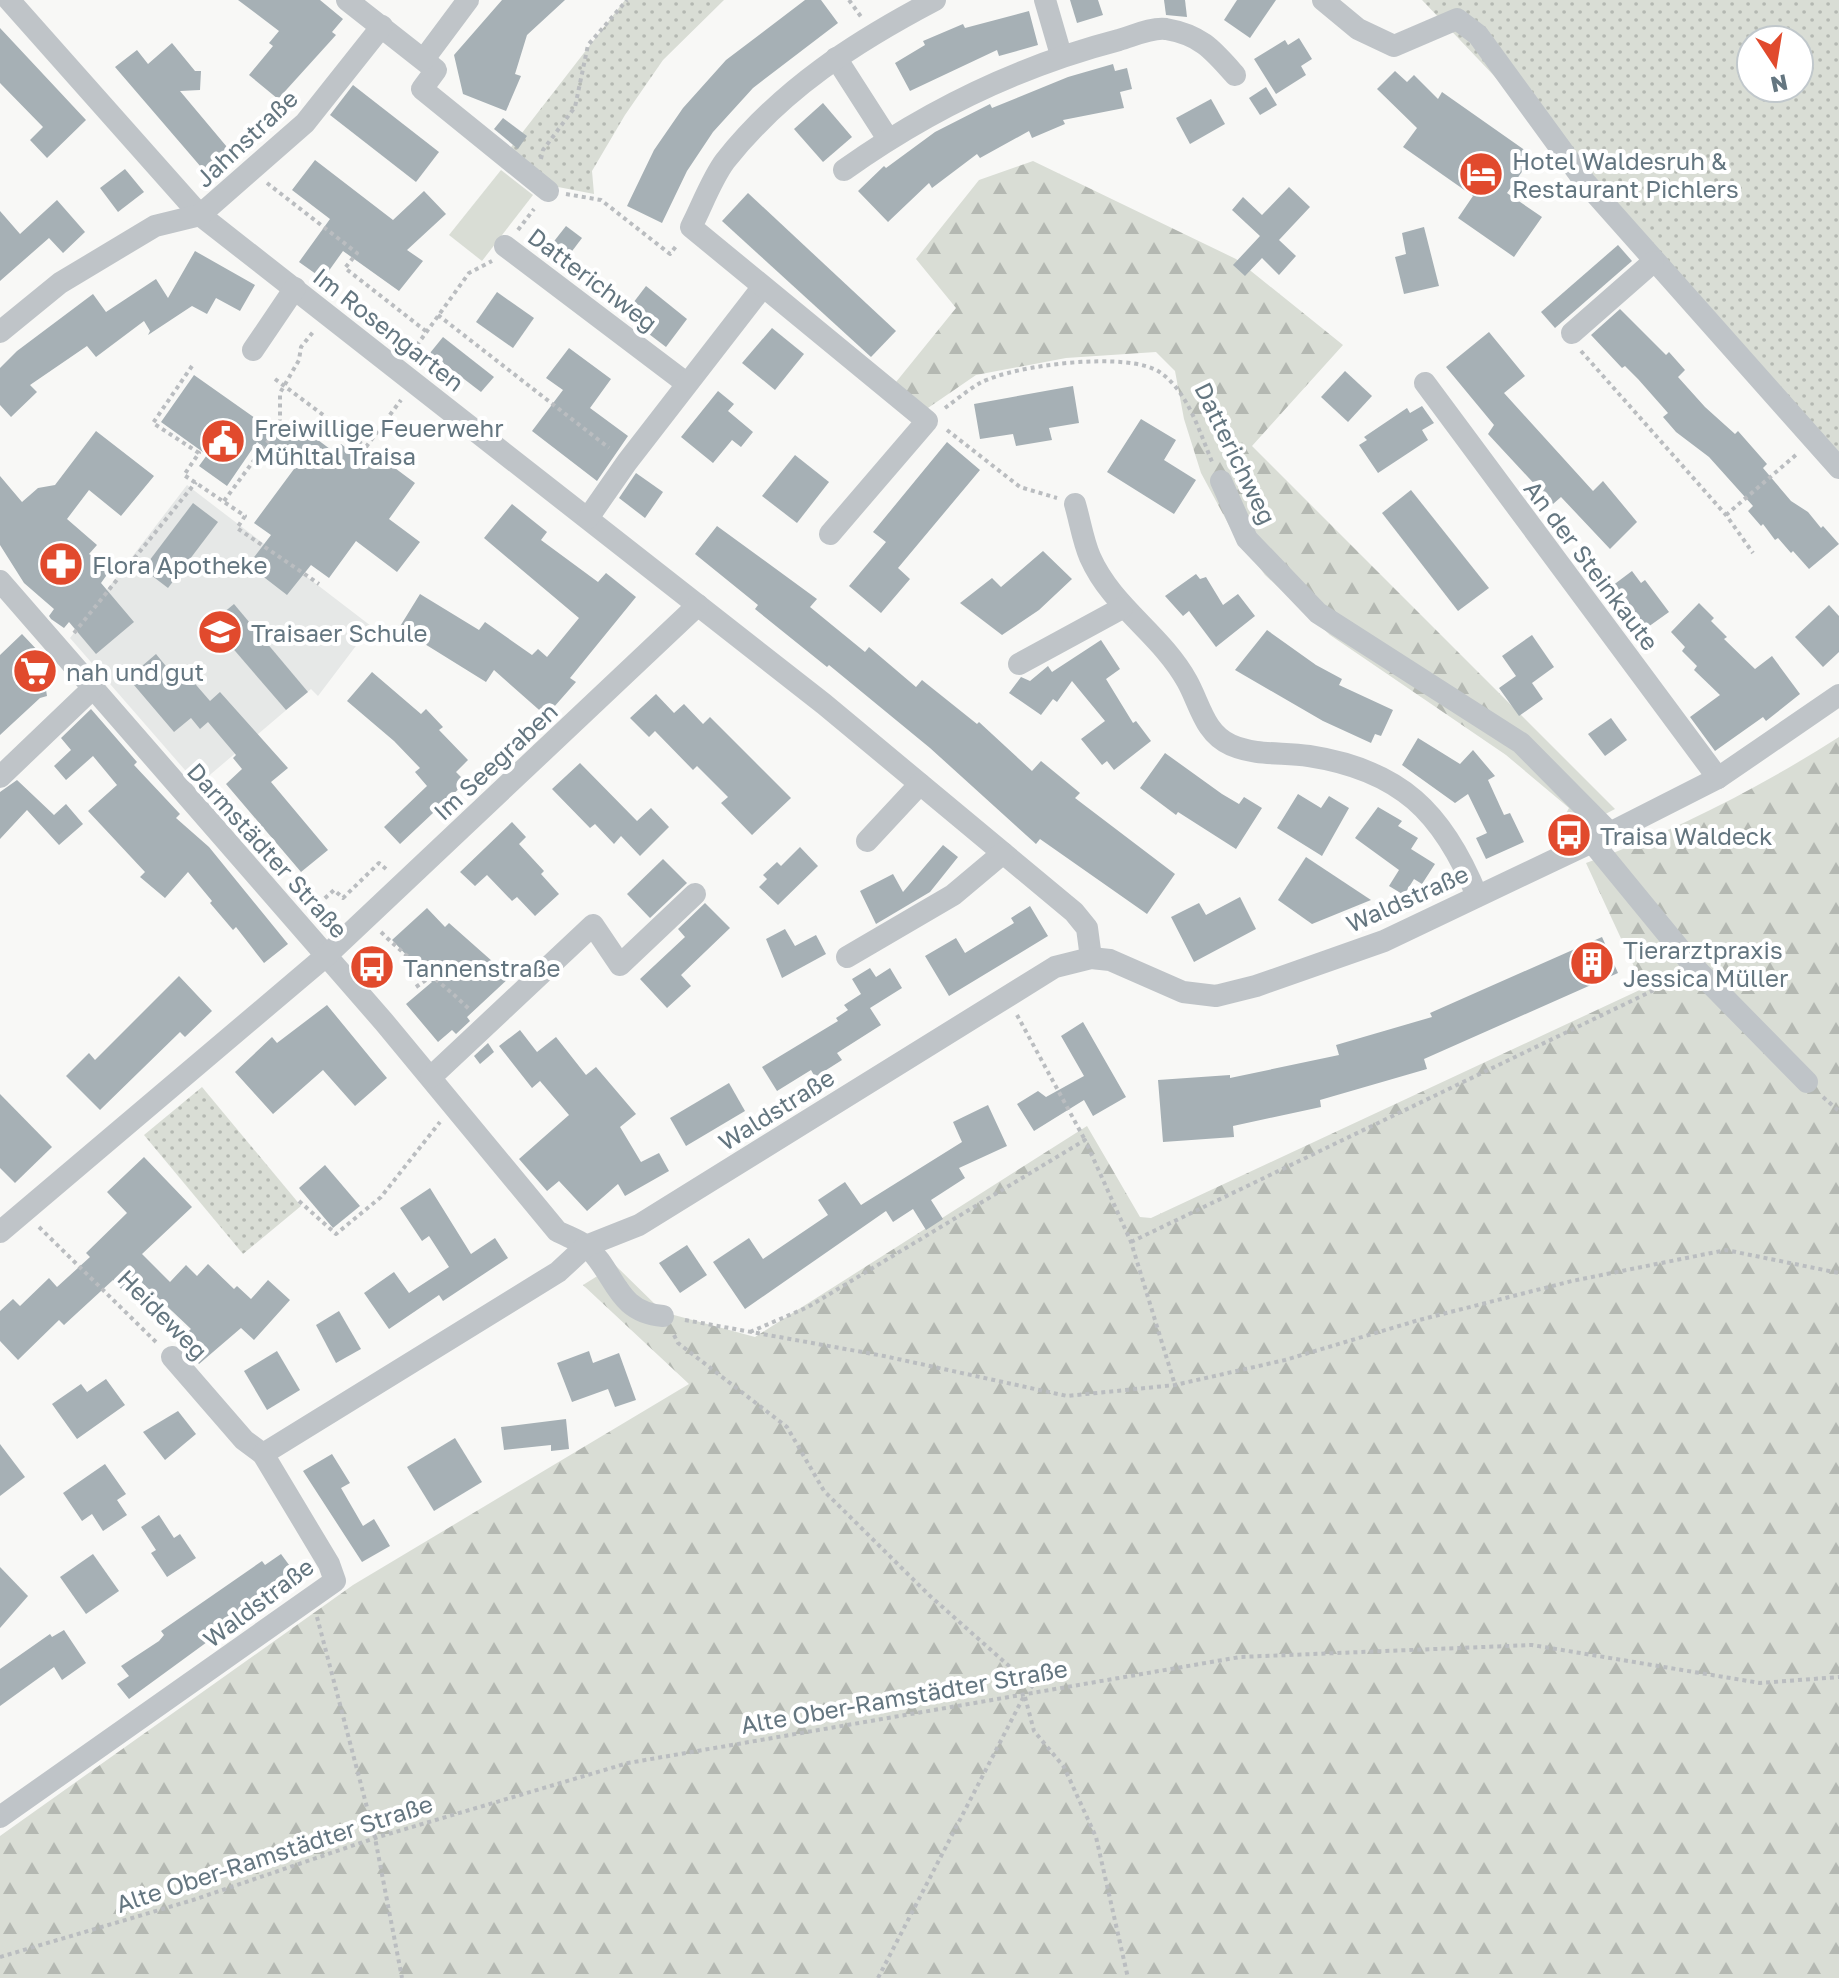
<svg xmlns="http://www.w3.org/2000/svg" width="1839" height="1978" font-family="'Golos Text',sans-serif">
  <defs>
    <pattern id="grass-dots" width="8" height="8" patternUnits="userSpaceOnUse" patternTransform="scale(2)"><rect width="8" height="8" fill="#d9ddd5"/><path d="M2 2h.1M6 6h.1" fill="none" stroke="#b4b8b2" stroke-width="1.8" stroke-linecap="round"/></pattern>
    <pattern id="forest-firs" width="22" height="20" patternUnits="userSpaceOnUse" patternTransform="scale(2)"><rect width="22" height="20" fill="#d9ddd5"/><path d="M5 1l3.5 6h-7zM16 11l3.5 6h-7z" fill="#b4b8b2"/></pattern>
  </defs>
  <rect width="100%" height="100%" fill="#f8f8f6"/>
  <polygon fill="#e6e8e7" points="187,485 371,626 318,696 311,689 198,785 70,638"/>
  <g fill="url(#grass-dots)" fill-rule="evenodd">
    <polygon points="625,0 724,0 663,60 625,115 592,171 594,194 553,186 508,151"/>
    <path d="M1422,0H1839V453L1631,220ZM1751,40H1799V88H1751Z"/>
    <polygon points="202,1087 301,1206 243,1254 144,1135"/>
  </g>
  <g fill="url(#forest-firs)">
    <polygon points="1033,161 1236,259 1343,345 1252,446 1615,809 1550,843 1569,808 1506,755 1330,635 1265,575 1230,527 1201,473 1184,419 1175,371 1156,352 1066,358 976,375 925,410 892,387 956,308 916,259 979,180"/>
    <path d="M1839,737V1978H0V1836L353,1585L689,1384L583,1285L615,1265L663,1312L755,1337L1087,1126L1140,1217L1151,1218L1644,988L1586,863C1675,831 1759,788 1839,737Z"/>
  </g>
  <polygon fill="#d9ddd5" points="501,170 533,195 482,261 449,235"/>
  <g fill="#a6b0b5">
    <polygon points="238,0 320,0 343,19 332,32 336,35 278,99 249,75 273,46 269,43 279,31"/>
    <polygon points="502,0 565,0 527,35 515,74 521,76 506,111 463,94 454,55"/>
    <polygon points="805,0 821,0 838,23 753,88 713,132 687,171 662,223 627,206 654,150 683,108 726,60"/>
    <polygon points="1070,0 1098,0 1103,15 1077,23"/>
    <polygon points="1164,0 1185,0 1187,17 1166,15"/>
    <polygon points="1237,0 1276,0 1250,38 1224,20"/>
    <polygon points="1029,11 1038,45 999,56 997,50 910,91 895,63 925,45 923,41 963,24 965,28"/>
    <polygon points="0,28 86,120 47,158 30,140 43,127 0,83"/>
    <polygon points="1299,38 1312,59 1301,66 1306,75 1276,94 1254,59 1285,40 1288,45"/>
    <polygon points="172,43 195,71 201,71 200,90 180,91 232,153 207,174 115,67 137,50 148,64"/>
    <polygon points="1113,64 1115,71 1127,68 1132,89 1120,92 1124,108 1063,120 1065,124 1032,138 1029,131 980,158 977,154 932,188 929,183 888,222 858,191 884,166 886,168 935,132 990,104 992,108 1068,77"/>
    <polygon points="1395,71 1407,82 1414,75 1438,99 1442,92 1533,156 1507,193 1542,217 1514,257 1458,218 1473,196 1403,147 1417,128 1377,89"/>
    <polygon points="353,85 439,152 416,182 330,115"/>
    <polygon points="1266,87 1277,105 1260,115 1249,98"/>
    <polygon points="1211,99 1225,124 1190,144 1176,118"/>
    <polygon points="823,103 852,137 823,162 794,129"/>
    <polygon points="503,118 527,136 518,149 494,129"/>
    <polygon points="315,160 393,220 424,191 446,214 407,250 423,261 399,291 343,251 323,279 299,262 330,219 292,190"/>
    <polygon points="125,169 144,192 118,212 100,188"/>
    <polygon points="1289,187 1310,207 1279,240 1296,256 1279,275 1262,258 1245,276 1233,265 1260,236 1232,210 1243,197 1262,215"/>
    <polygon points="748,193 896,331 871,357 722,221"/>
    <polygon points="57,200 85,232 63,253 49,238 0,281 0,211 20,234"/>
    <polygon points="566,226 582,238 560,267 544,254"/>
    <polygon points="1424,227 1439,286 1404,294 1395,257 1406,254 1402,233"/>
    <polygon points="1618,245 1632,261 1555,328 1541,312"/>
    <polygon points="195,251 255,285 240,311 216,298 207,314 192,306 148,335 150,331 144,321 96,357 87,346 30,385 37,392 11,417 0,405 0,368 17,351 93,294 106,312 156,279 168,298"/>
    <polygon points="646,286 687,319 666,347 624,315"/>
    <polygon points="497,292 534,318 513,348 476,322"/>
    <polygon points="1620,309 1666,355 1669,352 1685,370 1678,377 1705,407 1735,434 1738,431 1767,464 1763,468 1791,501 1808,512 1821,528 1823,526 1839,544 1809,569 1793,551 1791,553 1778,538 1775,540 1763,524 1761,526 1748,511 1753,506 1709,457 1676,432 1663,417 1668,413 1638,379 1625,366 1622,368 1591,335"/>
    <polygon points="772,328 804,354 775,390 742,363"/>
    <polygon points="1489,332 1525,376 1504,393 1593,491 1603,481 1637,522 1610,549 1561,497 1553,504 1488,434 1494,425 1446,367"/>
    <polygon points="443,337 494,377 481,392 430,353"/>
    <polygon points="569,348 611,379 590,408 628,436 597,481 532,431 563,390 546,378"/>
    <polygon points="1345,371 1372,396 1348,422 1321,397"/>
    <polygon points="194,375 282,437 294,422 334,452 341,444 359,458 368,448 415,483 389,519 420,542 397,572 356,541 329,578 311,565 287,595 248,565 271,535 254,523 294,469 257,442 227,486 199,466 207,455 161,422"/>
    <polygon points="1073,386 1079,423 1049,428 1052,440 1016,446 1013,434 980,439 974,404"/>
    <polygon points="718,391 734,404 728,411 753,432 741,447 732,440 713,463 681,437"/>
    <polygon points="1422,406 1434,423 1422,430 1428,440 1378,473 1359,445 1367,440 1364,437 1407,408 1410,413"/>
    <polygon points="1141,419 1176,440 1164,460 1196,480 1174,514 1107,472"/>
    <polygon points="96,431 154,476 121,516 89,490 67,519 97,545 89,554 111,569 101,583 134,622 96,654 69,622 64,628 51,619 49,616 54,609 24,583 0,545 0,476 22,502 38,488 55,485"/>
    <polygon points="947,442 980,470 898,568 910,579 881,613 849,586 886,542 873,532"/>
    <polygon points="795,455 829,482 797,523 762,496"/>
    <polygon points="636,473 663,492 645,518 619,498"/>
    <polygon points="1411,490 1489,588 1458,611 1382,513"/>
    <polygon points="193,503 218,522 168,588 143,569"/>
    <polygon points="512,504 547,532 541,540 598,582 606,573 636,597 570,678 576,682 546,716 494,670 486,682 399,628 420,594 479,630 485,622 532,655 538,649 547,657 579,618 484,538"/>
    <polygon points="717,526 817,599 810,607 865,652 869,647 916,687 922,680 977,724 979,722 1032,771 1041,761 1080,793 1075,798 1175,874 1147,914 1040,839 1036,844 930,748 829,665 827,667 755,609 758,605 695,554"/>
    <polygon points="1043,551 1072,579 1039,610 1002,635 960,603 992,578 1001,587"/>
    <polygon points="1632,571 1641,583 1645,580 1669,612 1641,632 1612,592 1612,586"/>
    <polygon points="1196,574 1200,579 1206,577 1223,605 1238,594 1255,616 1216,647 1189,611 1183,616 1165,596"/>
    <polygon points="1699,603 1714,618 1711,621 1727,637 1724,639 1755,669 1772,656 1800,694 1766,721 1763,717 1715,751 1690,717 1720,695 1694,670 1697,666 1682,651 1685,647 1671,632"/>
    <polygon points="234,604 308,692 286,710 211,623"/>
    <polygon points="1829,605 1839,616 1839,652 1823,667 1795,637"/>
    <polygon points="1267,630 1316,665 1342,679 1339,685 1393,710 1381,736 1375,734 1371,743 1323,721 1235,670"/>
    <polygon points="22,634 40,653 47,696 40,698 0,735 0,655"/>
    <polygon points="1532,635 1554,667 1532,683 1543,699 1519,716 1499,688 1516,676 1502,656"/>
    <polygon points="1101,640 1120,669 1106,679 1133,723 1136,721 1151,741 1114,770 1107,761 1102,765 1081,739 1105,721 1072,681 1057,702 1053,699 1041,715 1009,693 1021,677 1030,681 1048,666 1052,672"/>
    <polygon points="156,654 170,671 178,664 210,701 220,692 288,768 271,782 328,850 301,872 226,784 242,769 233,758 236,755 208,722 200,729 191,718 174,732 128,678"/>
    <polygon points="372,672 421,714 426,709 443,727 439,730 468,760 456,772 466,782 400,844 384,827 427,786 415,772 420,768 394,741 347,701"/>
    <polygon points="656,694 674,713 684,704 703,724 710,717 791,798 752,835 721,803 728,797 697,766 693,770 655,731 649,737 630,718"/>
    <polygon points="91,709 137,762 134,765 180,814 176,818 209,847 288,944 264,963 236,927 233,930 210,903 212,901 188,872 165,898 140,877 145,872 88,811 117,785 93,756 66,780 54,766 71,750 61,738"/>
    <polygon points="1611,718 1627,740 1605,756 1588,734"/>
    <polygon points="1418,738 1460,764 1473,750 1495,776 1488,780 1504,815 1510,813 1524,842 1486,859 1476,838 1487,833 1468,794 1455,803 1402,765"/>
    <polygon points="1165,753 1222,794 1239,804 1244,797 1262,808 1236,849 1178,812 1176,815 1140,788"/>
    <polygon points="580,763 637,821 651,808 669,827 640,856 621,836 614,844 595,824 590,828 552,789"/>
    <polygon points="17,780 54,815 66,804 83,824 59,845 27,810 0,839 0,792"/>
    <polygon points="1298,794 1321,808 1329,796 1349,808 1322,856 1277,828"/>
    <polygon points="1378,807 1402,821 1398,826 1418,838 1411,849 1435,864 1422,884 1414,879 1404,895 1389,886 1399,870 1355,838"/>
    <polygon points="512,822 526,837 519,844 544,871 541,874 559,894 535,916 517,897 512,901 487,875 475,886 460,872"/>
    <polygon points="943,845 958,857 930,892 876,924 860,891 893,874 903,892"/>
    <polygon points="800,847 818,866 778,905 759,887 767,879 763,875 777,862 781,866"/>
    <polygon points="1306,857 1371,900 1312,924 1278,900"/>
    <polygon points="663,859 687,883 650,918 627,894"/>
    <polygon points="1240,897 1256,929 1194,962 1171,917 1199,903 1206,915"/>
    <polygon points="705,903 730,928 681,975 691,986 667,1008 640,979 685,937 678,929"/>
    <polygon points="1030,906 1048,936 949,996 925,956 956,938 965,953 1014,923 1011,918"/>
    <polygon points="427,908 445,927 449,923 510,977 467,1017 470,1021 456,1034 452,1030 438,1042 406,1004 432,982 392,940"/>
    <polygon points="785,929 795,946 816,935 826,954 782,978 766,939"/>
    <polygon points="1602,937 1618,973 1424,1059 1427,1069 1320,1100 1321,1107 1233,1126 1234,1137 1163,1142 1158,1080 1230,1075 1230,1078 1339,1055 1336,1045 1432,1017 1430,1013"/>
    <polygon points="870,968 876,977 890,968 902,988 870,1008 881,1025 837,1053 842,1060 831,1067 815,1077 811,1070 777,1091 762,1067 838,1021 836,1018 848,1010 844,1005 861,994 852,979"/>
    <polygon points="179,976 212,1011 185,1037 180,1032 100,1110 66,1076 89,1053 95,1060"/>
    <polygon points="327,1005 387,1078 355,1106 323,1070 273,1114 235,1072 272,1037 277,1043"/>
    <polygon points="1083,1022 1126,1097 1093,1116 1084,1100 1034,1131 1017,1104 1038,1091 1046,1097 1084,1076 1061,1036"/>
    <polygon points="520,1030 537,1052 556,1037 586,1075 596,1067 636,1114 620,1127 641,1162 659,1153 669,1171 625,1196 618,1184 587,1211 559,1181 547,1191 519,1159 569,1115 540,1081 532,1088 499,1046"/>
    <polygon points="488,1043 494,1052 480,1064 474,1056"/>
    <polygon points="729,1083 745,1111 686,1146 670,1118"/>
    <polygon points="0,1094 52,1147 15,1183 0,1168"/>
    <polygon points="988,1105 1007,1146 959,1168 965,1178 931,1200 943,1219 926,1230 913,1209 893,1222 886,1211 745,1309 713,1262 749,1238 763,1259 828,1215 818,1200 845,1182 861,1205 962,1142 953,1122"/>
    <polygon points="144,1157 192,1207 142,1254 170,1282 186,1265 197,1276 208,1264 234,1289 237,1286 251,1299 268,1280 290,1300 254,1340 241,1328 199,1364 178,1340 191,1329 136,1277 122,1290 113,1280 64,1325 59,1320 18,1360 0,1341 0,1311 13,1299 20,1306 49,1278 57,1287 90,1257 86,1253 127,1213 107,1192"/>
    <polygon points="325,1165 360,1206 333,1228 299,1188"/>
    <polygon points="430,1188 471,1254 495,1238 508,1258 443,1301 439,1295 389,1329 364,1293 394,1272 409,1293 449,1267 429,1236 422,1241 400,1208"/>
    <polygon points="687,1245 707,1275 680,1293 659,1263"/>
    <polygon points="339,1311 361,1349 336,1363 316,1325"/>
    <polygon points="277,1351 300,1390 267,1410 244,1371"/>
    <polygon points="589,1351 593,1363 619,1353 636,1400 615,1407 608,1389 572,1402 557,1363"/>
    <polygon points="106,1379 125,1405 77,1439 52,1404 81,1384 87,1392"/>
    <polygon points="178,1411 196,1434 165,1460 143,1432"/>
    <polygon points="566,1419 569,1449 551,1451 551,1445 504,1450 501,1427"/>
    <polygon points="455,1438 482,1482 434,1511 407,1467"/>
    <polygon points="0,1444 25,1477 0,1496"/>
    <polygon points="332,1454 350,1483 341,1488 363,1526 374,1519 390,1546 362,1562 303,1471"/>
    <polygon points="105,1464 126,1494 117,1500 127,1515 103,1531 92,1514 82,1521 63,1493"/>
    <polygon points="159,1515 174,1538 180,1534 196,1558 167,1577 151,1553 156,1550 141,1527"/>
    <polygon points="93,1554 119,1591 86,1614 60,1577"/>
    <polygon points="281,1554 295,1573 279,1584 281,1588 129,1699 117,1684 129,1676 121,1666 159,1641 164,1635 161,1631 262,1561 265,1565"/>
    <polygon points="0,1567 28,1596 0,1628"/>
    <polygon points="64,1630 86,1663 62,1680 54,1667 0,1706 0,1669 50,1634 52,1637"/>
  </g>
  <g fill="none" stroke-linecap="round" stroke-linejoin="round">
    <g stroke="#babdc0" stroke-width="4" stroke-dasharray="4 4" stroke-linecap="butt">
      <polyline points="849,0 862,18"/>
      <polyline points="541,159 543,150 575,107 588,45 627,0"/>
      <polyline points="267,183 357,253 345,268 427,332"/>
      <polyline points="566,194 601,200 670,254 677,245"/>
      <polyline points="518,230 534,209"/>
      <polyline points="438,315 609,448"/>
      <polyline points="1581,351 1726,515 1753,553"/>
      <polyline points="412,352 469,273 492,261"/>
      <polyline points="192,366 153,423 199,453 184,475 245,516 237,528 319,584"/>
      <polyline points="275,379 366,447 366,451"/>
      <path d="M945,408C956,400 968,390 980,383C1013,365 1130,350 1161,373C1189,393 1200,434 1213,464"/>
      <polyline points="947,430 1020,487 1057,498"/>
      <polyline points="366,447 401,400"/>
      <polyline points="224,501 280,425 280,393 299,360 301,347 313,332"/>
      <polyline points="1726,515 1797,454"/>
      <polyline points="74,633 196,482"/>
      <polyline points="313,909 334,890 343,898 379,863 386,869"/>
      <path d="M381,932C410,961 441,981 470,1010"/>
      <polyline points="416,987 433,975"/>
      <polyline points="1017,1015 1085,1140"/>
      <polyline points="1823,1097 1839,1111"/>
      <polyline points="299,1201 336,1234 381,1197 440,1122"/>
      <polyline points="39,1227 158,1344"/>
      <polyline points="1131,1242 1677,979"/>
      <polyline points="685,1320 884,1356 1067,1396 1175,1385 1285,1360 1419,1320 1572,1281 1726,1250 1839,1273"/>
      <polyline points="750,1332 808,1307 1085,1140 1131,1242 1175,1385"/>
      <polyline points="674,1335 678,1343 787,1427 824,1491 929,1595 1036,1690"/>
      <polyline points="317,1617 375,1838 402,1978"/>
      <polyline points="1025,1697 1034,1731 1064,1767 1096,1837 1128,1978"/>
      <polyline points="0,1957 193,1900 375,1838 628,1763 1240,1657 1532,1645 1760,1683 1839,1677"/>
      <polyline points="878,1978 1024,1696"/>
    </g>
    <g stroke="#bfc4c8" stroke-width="22">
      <polyline points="9,0 200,215 824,704 1074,912 1087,928 1091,958"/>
      <polyline points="347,0 436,70 422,89 548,191"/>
      <polyline points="1045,0 1061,55"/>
      <polyline points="1323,0 1358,29 1394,46 1457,19 1478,35 1585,182 1839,468"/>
      <polyline points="836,58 888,139"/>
      <polyline points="424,59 468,0"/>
      <path d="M844,170C928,110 1019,66 1119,40C1133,36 1152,27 1166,29C1201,35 1213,50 1235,75"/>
      <polyline points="505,246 686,383"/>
      <polyline points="0,332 60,283 155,226 200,215 305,123 382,26"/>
      <polyline points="1572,333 1653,262"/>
      <polyline points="253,350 295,288"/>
      <polyline points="1425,383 1718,778"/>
      <polyline points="1221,481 1247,539 1318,613 1521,743 1609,832"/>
      <path d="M1075,504C1080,521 1083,541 1090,557C1112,607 1161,634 1187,681C1200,704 1204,733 1231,745C1257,756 1282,752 1309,756C1400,770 1443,812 1477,896"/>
      <polyline points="588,518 627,462 761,289"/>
      <path d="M830,534L927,421L691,227C702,206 711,180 725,161C782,89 855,42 935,0"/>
      <path d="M0,581L384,1022L557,1231C566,1236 579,1240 586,1246C616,1272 615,1312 663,1316"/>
      <polyline points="1019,664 1122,608"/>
      <polyline points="0,777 92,689"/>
      <polyline points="867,841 920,784"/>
      <polyline points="1592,842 1697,970 1807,1082"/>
      <polyline points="847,957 953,895 1003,853"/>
      <polyline points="431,1077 593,925 620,965 695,894"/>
      <polyline points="0,1232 327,955 698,605"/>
      <polyline points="172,1357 244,1440 263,1454"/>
      <polyline points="0,1817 335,1581 329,1564 263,1454 558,1272 586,1246 639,1225 1055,967 1091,958 1110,960 1183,992 1216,996 1256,986 1384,941 1592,842 1718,778 1839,695"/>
    </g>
  </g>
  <defs>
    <g id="hotel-disc" transform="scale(2.3)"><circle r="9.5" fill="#e14a2d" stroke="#fff"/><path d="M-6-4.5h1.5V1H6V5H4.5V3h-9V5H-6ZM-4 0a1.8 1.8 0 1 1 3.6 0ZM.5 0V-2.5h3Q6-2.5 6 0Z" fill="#fff"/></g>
    <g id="civic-disc" transform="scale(2.3)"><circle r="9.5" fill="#e14a2d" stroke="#fff"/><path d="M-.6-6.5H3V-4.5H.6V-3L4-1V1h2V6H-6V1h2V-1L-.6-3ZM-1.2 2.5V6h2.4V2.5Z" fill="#fff"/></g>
    <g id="pharmacy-disc" transform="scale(2.3)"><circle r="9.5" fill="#e14a2d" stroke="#fff"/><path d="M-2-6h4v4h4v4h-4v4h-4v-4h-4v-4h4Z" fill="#fff"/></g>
    <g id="school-disc" transform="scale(2.3)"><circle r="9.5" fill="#e14a2d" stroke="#fff"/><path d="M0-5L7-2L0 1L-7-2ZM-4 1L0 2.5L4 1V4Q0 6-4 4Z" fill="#fff"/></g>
    <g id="supermarket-disc" transform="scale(2.3)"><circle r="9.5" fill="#e14a2d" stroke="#fff"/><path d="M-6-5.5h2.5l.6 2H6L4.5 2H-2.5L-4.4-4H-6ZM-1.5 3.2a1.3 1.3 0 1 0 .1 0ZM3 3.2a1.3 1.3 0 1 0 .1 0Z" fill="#fff"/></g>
    <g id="bus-disc" transform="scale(2.3)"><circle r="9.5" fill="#e14a2d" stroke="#fff"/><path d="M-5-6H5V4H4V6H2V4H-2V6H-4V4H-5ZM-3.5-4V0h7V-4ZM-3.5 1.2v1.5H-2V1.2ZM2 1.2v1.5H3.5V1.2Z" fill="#fff"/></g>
    <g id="building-disc" transform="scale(2.3)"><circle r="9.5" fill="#e14a2d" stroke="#fff"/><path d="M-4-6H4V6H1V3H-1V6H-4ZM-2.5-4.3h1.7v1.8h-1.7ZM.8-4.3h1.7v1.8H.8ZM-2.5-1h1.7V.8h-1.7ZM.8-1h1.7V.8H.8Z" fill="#fff"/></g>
  </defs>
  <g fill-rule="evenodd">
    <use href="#hotel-disc" x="1481" y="174"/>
    <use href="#civic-disc" x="223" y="441"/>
    <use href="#pharmacy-disc" x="61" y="564"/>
    <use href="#school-disc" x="220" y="632"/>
    <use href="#supermarket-disc" x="35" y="671"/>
    <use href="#bus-disc" x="1569" y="835"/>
    <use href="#building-disc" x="1592" y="963"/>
    <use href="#bus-disc" x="372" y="967"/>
  </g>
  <g text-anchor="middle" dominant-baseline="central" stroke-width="8" stroke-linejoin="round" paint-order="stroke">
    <g font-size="24" fill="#647680" stroke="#fff">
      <text transform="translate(246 138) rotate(-43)">Jahnstraße</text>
      <text transform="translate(593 279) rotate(37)">Datterichweg</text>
      <text transform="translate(389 329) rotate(38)">Im Rosengarten</text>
      <text transform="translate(1236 453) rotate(64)">Datterichweg</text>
      <text transform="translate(1592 565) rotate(53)">An der Steinkaute</text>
      <text transform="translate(495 761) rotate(-43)">Im Seegraben</text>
      <text transform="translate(268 850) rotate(48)">Darmstädter Straße</text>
      <text transform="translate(1407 898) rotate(-24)">Waldstraße</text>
      <text transform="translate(776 1109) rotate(-32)">Waldstraße</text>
      <text transform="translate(163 1314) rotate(45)">Heideweg</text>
      <text transform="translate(258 1602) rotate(-37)">Waldstraße</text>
      <text transform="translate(904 1696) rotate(-10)">Alte Ober-Ramstädter Straße</text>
      <text transform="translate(274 1853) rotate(-18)">Alte Ober-Ramstädter Straße</text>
    </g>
    <g font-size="24" fill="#647680" stroke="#fff" text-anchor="start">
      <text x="1512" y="160">Hotel Waldesruh &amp;<tspan x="1512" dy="28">Restaurant Pichlers</tspan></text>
      <text x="254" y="427">Freiwillige Feuerwehr<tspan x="254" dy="28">Mühltal Traisa</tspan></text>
      <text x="92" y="564">Flora Apotheke</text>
      <text x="251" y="632">Traisaer Schule</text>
      <text x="66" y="671">nah und gut</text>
      <text x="1600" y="835">Traisa Waldeck</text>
      <text x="1623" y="949">Tierarztpraxis<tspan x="1623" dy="28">Jessica Müller</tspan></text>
      <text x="403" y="967">Tannenstraße</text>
    </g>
  </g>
  <g transform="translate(1775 64) rotate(168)"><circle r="38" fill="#ffffff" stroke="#c1c8cc" stroke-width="2"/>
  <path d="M0-6L14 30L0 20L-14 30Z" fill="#e14a2d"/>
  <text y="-12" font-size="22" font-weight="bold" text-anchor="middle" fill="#647680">N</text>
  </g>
</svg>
